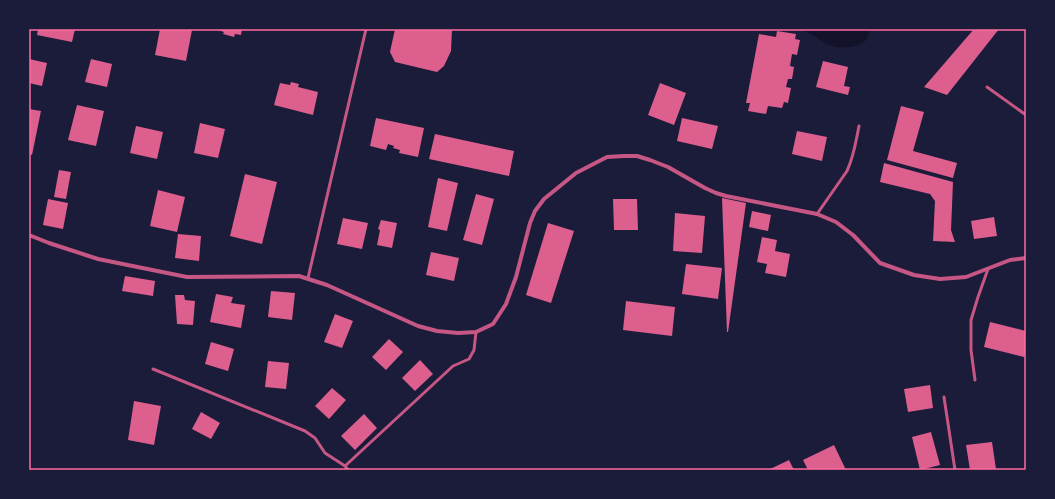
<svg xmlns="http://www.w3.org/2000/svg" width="1055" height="499" font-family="'Times New Roman',serif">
  <rect width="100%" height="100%" fill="#1b1b3a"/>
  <path fill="#12122b" d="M799,29H871C870,32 868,37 866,40C858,49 836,49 827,44C817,39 810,32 799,29Z"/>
  <g fill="#dd5f8e">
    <polygon points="38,29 75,29 72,42 37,35"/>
    <polygon points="160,29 184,29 192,30 186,61 155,55"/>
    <polygon points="218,29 242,29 241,35 235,34 234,37 223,34 224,32 218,30"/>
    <polygon points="395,29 452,29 451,51 444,66 437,72 395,62 390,52"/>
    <polygon points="974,29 999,29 947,95 924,87"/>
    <polygon points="777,31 796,34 795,39 800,40 797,55 792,54 790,66 794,67 792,79 788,79 786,87 791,88 788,103 784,102 782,108 768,106 766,114 748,111 750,103 746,103 759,34 776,37"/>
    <polygon points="29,59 47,63 42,86 29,83"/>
    <polygon points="91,59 112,64 107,87 85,82"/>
    <polygon points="823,61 848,67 844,86 850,87 848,95 816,87"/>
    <polygon points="291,82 299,84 298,87 318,92 313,115 274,105 280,83 290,85"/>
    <polygon points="660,83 686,93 674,125 648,115"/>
    <polygon points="77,105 104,111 96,146 68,140"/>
    <polygon points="901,106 924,112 913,151 957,163 953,178 887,160"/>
    <polygon points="29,109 41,111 32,155 29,154"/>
    <polygon points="376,118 424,128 418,157 399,153 400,150 393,148 394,146 388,144 386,150 370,146"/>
    <polygon points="682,118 718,126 712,149 677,141"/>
    <polygon points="200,123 225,129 218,158 194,153"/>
    <polygon points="136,126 163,132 157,159 130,153"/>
    <polygon points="797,131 827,137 822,161 792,154"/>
    <polygon points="435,134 514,151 509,176 429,159"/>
    <polygon points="884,163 953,182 951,230 955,242 933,241 935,201 930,194 880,182"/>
    <polygon points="59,170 71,172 66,199 54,197"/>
    <polygon points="245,174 277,182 262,244 230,236"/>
    <polygon points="438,178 458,183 447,231 428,227"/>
    <polygon points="158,190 185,197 177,232 150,226"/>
    <polygon points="476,194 494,199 482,245 463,240"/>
    <polygon points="722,198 746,203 728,332 727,332"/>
    <polygon points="48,199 68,203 63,229 43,225"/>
    <polygon points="613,199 637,199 638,230 614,230"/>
    <polygon points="752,211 771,215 768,231 749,227"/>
    <polygon points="675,213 705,216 702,253 673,251"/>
    <polygon points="994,217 997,236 974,239 971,221"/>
    <polygon points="343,218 368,223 362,249 337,244"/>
    <polygon points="381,220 397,223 392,248 377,245 380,230 378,229"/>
    <polygon points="548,223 574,231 551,303 526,295"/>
    <polygon points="178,234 201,236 199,261 175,258"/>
    <polygon points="762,237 777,240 775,251 790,254 786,277 765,273 767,264 757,262"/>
    <polygon points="431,252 459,258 454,281 426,275"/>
    <polygon points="686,264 722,268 718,299 682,294"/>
    <polygon points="125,276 155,281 153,296 122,291"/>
    <polygon points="271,291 295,293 292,320 268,317"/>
    <polygon points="216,294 233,297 231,303 245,305 241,328 210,322"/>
    <polygon points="175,295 184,295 185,300 195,301 193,325 177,324"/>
    <polygon points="626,301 675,307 672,336 623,330"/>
    <polygon points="335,314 353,321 342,348 324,342"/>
    <polygon points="990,322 1026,331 1026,350 1024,357 984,347"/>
    <polygon points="389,339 403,352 386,370 372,357"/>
    <polygon points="211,342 234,349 228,371 205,364"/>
    <polygon points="420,360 433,374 415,391 402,378"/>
    <polygon points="268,361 289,363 286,389 265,387"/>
    <polygon points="930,385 933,408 908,412 904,389"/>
    <polygon points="332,388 346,400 329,419 315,406"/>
    <polygon points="134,401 161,406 154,445 128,440"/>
    <polygon points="201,412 220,423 211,439 192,429"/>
    <polygon points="364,414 377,428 355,450 341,436"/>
    <polygon points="931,432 940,465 920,470 912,437"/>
    <polygon points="992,442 996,469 987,470 970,470 966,445"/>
    <polygon points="834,445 846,470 808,470 803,460"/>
    <polygon points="789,460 794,470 768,470"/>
  </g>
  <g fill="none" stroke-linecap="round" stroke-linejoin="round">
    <g stroke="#c65784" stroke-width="3">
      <polyline points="987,87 1026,115"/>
      <path d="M817,214L847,171C854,156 856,141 859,126"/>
      <polyline points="308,278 366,29"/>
      <polyline points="153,369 305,431 315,438 325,453 345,466"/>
      <polyline points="975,380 971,350 971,320 978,297 988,269"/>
      <polyline points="944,397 955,470"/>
      <polyline points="348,470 345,466 453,366 469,359 474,350 476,332"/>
    </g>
    <polyline stroke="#c65784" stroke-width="4" points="29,235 49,243 98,259 187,277 299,276 327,285 418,326 437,331 458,333 476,332 493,324 506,304 516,277 530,223 535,211 544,199 576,173 607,157 624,156 637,156 650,160 668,167 705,188 716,193 726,196 817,214 836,222 853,235 880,263 914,275 940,279 966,277 1010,260 1026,258"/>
  </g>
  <rect width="1055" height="499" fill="none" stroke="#1b1b3a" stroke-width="60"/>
  <rect x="30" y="30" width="995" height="439" fill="none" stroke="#ff6b9d" stroke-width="1.5"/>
</svg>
